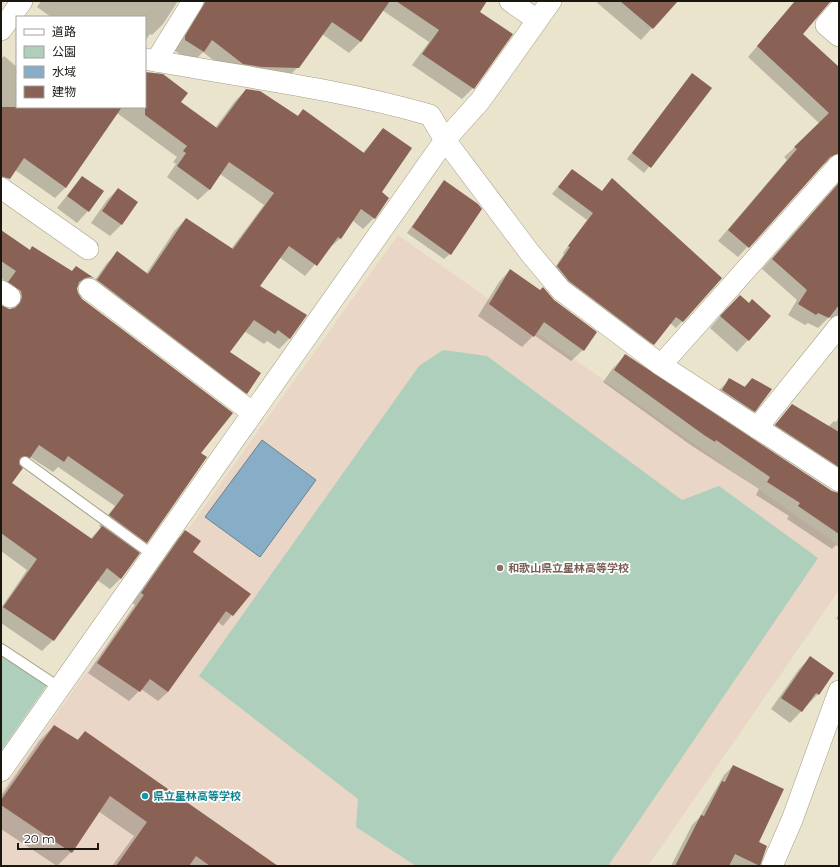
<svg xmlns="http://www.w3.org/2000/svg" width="840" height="867" font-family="Montserrat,'Noto Sans JP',sans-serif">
  <rect width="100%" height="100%" fill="#eae4cc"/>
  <polygon fill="#e9d6c6" points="398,235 839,546 839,590 648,866 1,866 1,792"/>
  <g fill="#adcfbb">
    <polygon points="443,350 487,356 682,500 719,486 818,558 608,866 416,866 356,827 358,799 199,676 419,366"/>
    <polygon points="1,655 47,685 1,751"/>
  </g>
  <polygon fill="#88aec7" stroke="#678190" points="262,440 316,480 260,557 205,517"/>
  <g fill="#0003" fill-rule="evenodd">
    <polygon points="41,1 178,1 163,24 152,35 150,34 145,41 145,17 51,17 37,7"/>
    <polygon points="187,1 486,1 478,12 473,88 462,99 412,65 429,42 382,10 360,42 349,53 322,34 298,67 287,78 232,75 203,52 192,63 174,50"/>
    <polygon points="595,1 662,1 670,8 641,40"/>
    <polygon points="795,1 830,1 802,35 839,67 839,169 830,163 824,164 738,257 718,241 787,160 784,157 820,124 748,57"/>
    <path d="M4,56L17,67V107H145V73L180,103L215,128L235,101L246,90L297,117L303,110L363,153L383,129L380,193L374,218L363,229L352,220L340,239L328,249L305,276L279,257L259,286L290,338L279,349L267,341L264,344L244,331L229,352L246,393L236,404L80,287L76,288L77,294L200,453L146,542L136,552L121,578L110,589L97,580L53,640L42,651L1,623V608L27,570L1,551V306L9,310L12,309L10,302L1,289L6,282L1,278V232L29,251L32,248L71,272L76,267L95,280L107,263L118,252L146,274L175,230L186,219L231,249L264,205L220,174L209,190L198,200L167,177L176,164L173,162L177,157L117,113L65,188L55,198L15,170L2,184L1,59ZM30,457L53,472L58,467L115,506L99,526L101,528L90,539L11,483L20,467Z"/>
    <polygon points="687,80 711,88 644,173 627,159"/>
    <polygon points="82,177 88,211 77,223 57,208"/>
    <polygon points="566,177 721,279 676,328 670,323 647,351 551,273 564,254 563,253 587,220 552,194"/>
    <polygon points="444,181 450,254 444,259 407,233"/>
    <polygon points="839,182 839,323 829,317 818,328 808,323 805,325 788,315 797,300 762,269"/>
    <polygon points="118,189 137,202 121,225 110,236 91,223 107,200"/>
    <polygon points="510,270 583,350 571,361 534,335 522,347 478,316 499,282"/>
    <polygon points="749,304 770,316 737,352 710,328 728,307"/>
    <polygon points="625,356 839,500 839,547 836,545 832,549 787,519 789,516 756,495 759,489 692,446 603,382 613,368"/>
    <polygon points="730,379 744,387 752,379 754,411 743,422 718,391"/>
    <polygon points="792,405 828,427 834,421 836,422 839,417 839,475 766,435"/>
    <polygon points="185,532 191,552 249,594 223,626 218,622 168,692 158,701 141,689 129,701 88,673 135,605 132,603 175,541"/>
    <polygon points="839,615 839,621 836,618"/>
    <polygon points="811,657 833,673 818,694 790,723 771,709 799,669"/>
    <polygon points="54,726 77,740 85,732 276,866 112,866 134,836 98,811 71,852 57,866 1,829 1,796 40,740"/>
    <polygon points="733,766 758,843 766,847 759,866 731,866 728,864 727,866 671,866 692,825 699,818 724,775"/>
  </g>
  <g fill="#896255">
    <polygon points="206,1 390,1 361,42 332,22 299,68 262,67 243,64 212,40 204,52 185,40 185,36"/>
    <polygon points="396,1 487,1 480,12 513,34 474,89 422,54 439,30"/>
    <polygon points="620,1 678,1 653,29"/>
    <polygon points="795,1 831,1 803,34 839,67 839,153 830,157 749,248 728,230 797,149 794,147 829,113 757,46"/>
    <polygon points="145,72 163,74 188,93 181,102 217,128 246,89 260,91 298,116 303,109 364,153 383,128 412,148 382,192 389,198 375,219 361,209 341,239 338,237 317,266 289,246 260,286 307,315 290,339 278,330 275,334 254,320 230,352 261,373 247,394 96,279 91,277 85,278 79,282 77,288 78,293 82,299 233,413 201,453 207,457 147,543 109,515 124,495 68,456 64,462 39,445 30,458 25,456 20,458 19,464 23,468 12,483 92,539 102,526 140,553 121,579 107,568 54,641 3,607 37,559 1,533 1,305 9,309 15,308 20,303 22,297 21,291 8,282 16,271 1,261 1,230 30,250 32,246 72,271 76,266 97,280 117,251 148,274 186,218 233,249 274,193 229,162 210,190 177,166 186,153 183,151 187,146 145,115"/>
    <polygon points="692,73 712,88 651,168 632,153"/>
    <polygon points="1,107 122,107 66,188 24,158 10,179 1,176"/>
    <polygon points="572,169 602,191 612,178 722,278 683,322 676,317 654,345 569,281 557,266 570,247 568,246 593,213 558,187"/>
    <polygon points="82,176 104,191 89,212 67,196"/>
    <polygon points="444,180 478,204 482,209 451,255 412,227"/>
    <polygon points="839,183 839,305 829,318 818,313 816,315 798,304 807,290 772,259"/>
    <polygon points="118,188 138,202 122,225 102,211"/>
    <polygon points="510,269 540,290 543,287 554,300 597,332 584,351 544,322 534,337 489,304"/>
    <polygon points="740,295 749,303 752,299 771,316 749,341 720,316"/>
    <polygon points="625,354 832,491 839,493 839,534 798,506 800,503 767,482 770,477 716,440 715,442 704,435 614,370"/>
    <polygon points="729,378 745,387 752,378 772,389 755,412 722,390"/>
    <polygon points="792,404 839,432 839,467 775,425"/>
    <polygon points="185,530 201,541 193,552 251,594 233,616 226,611 168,692 150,679 140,692 97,663 144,595 141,593"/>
    <polygon points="810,656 834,673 819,695 816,693 802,712 781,698"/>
    <polygon points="54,725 78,740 85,731 278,866 210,866 196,856 189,866 116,866 147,822 110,796 72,853 1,805 1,800"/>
    <polygon points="733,765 784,789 759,842 767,846 760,866 735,854 729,866 675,866 701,815 704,816 722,781 725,782"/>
  </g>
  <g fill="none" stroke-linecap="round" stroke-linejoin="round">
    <g stroke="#a39e87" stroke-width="12">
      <g id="lane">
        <polyline points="25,462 153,555"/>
        <polyline points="1,649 60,688"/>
      </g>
    </g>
    <g stroke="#a39e87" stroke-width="22">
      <g id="street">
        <polyline points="510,1 537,20"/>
        <polyline points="839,10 826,25 839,36"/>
        <polyline points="1,30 22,1"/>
        <path d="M145,59C240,77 337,88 430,115L445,140L530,253L561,290L661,365L839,481"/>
        <polyline points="156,61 193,1"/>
        <polyline points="1,188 88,249"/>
        <polyline points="89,289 253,413"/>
        <polyline points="1,291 10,297"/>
        <polyline points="661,365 839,165"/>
        <polyline points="757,428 839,326"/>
        <polyline points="1,771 445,140 480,101 551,1"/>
        <polyline points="772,866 792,820 839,691"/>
      </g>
    </g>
    <use href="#lane" stroke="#fff" stroke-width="10"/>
    <use href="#street" stroke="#fff" stroke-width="21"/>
  </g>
  <circle fill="#8d6e63" stroke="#fff" stroke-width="1.5" cx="500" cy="568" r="4"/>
  <circle fill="#0f9aa8" stroke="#fff" stroke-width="1.5" cx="145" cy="796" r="4"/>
  <g text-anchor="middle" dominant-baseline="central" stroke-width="3.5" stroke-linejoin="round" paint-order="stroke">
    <g font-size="11" font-weight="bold" fill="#785e54" stroke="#fff" text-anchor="start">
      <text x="508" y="568">和歌山県立星林高等学校</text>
    </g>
    <g font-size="11" font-weight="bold" fill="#0d838f" stroke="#fff" text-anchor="start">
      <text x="153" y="796">県立星林高等学校</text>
    </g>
  </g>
  <rect width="840" height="867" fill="none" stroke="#19170e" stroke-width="4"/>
  <rect x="16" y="16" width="130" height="92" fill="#ffffff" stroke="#a3a29f"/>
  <rect x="24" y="29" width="20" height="6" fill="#ffffff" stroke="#a3a29f"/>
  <text x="52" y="36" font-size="12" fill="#19170e">道路</text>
  <rect x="24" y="46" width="20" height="12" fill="#adcfbb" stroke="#a3a29f"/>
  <text x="52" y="56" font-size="12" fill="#19170e">公園</text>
  <rect x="24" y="66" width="20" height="12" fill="#88aec7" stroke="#a3a29f"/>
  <text x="52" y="76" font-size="12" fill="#19170e">水域</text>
  <rect x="24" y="86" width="20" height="12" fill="#896255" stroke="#a3a29f"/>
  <text x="52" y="96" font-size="12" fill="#19170e">建物</text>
  <path d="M18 843v6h80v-6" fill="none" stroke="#19170e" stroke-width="2"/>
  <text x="24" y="843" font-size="12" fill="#19170e" stroke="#ffffff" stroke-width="3" paint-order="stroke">20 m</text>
</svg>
